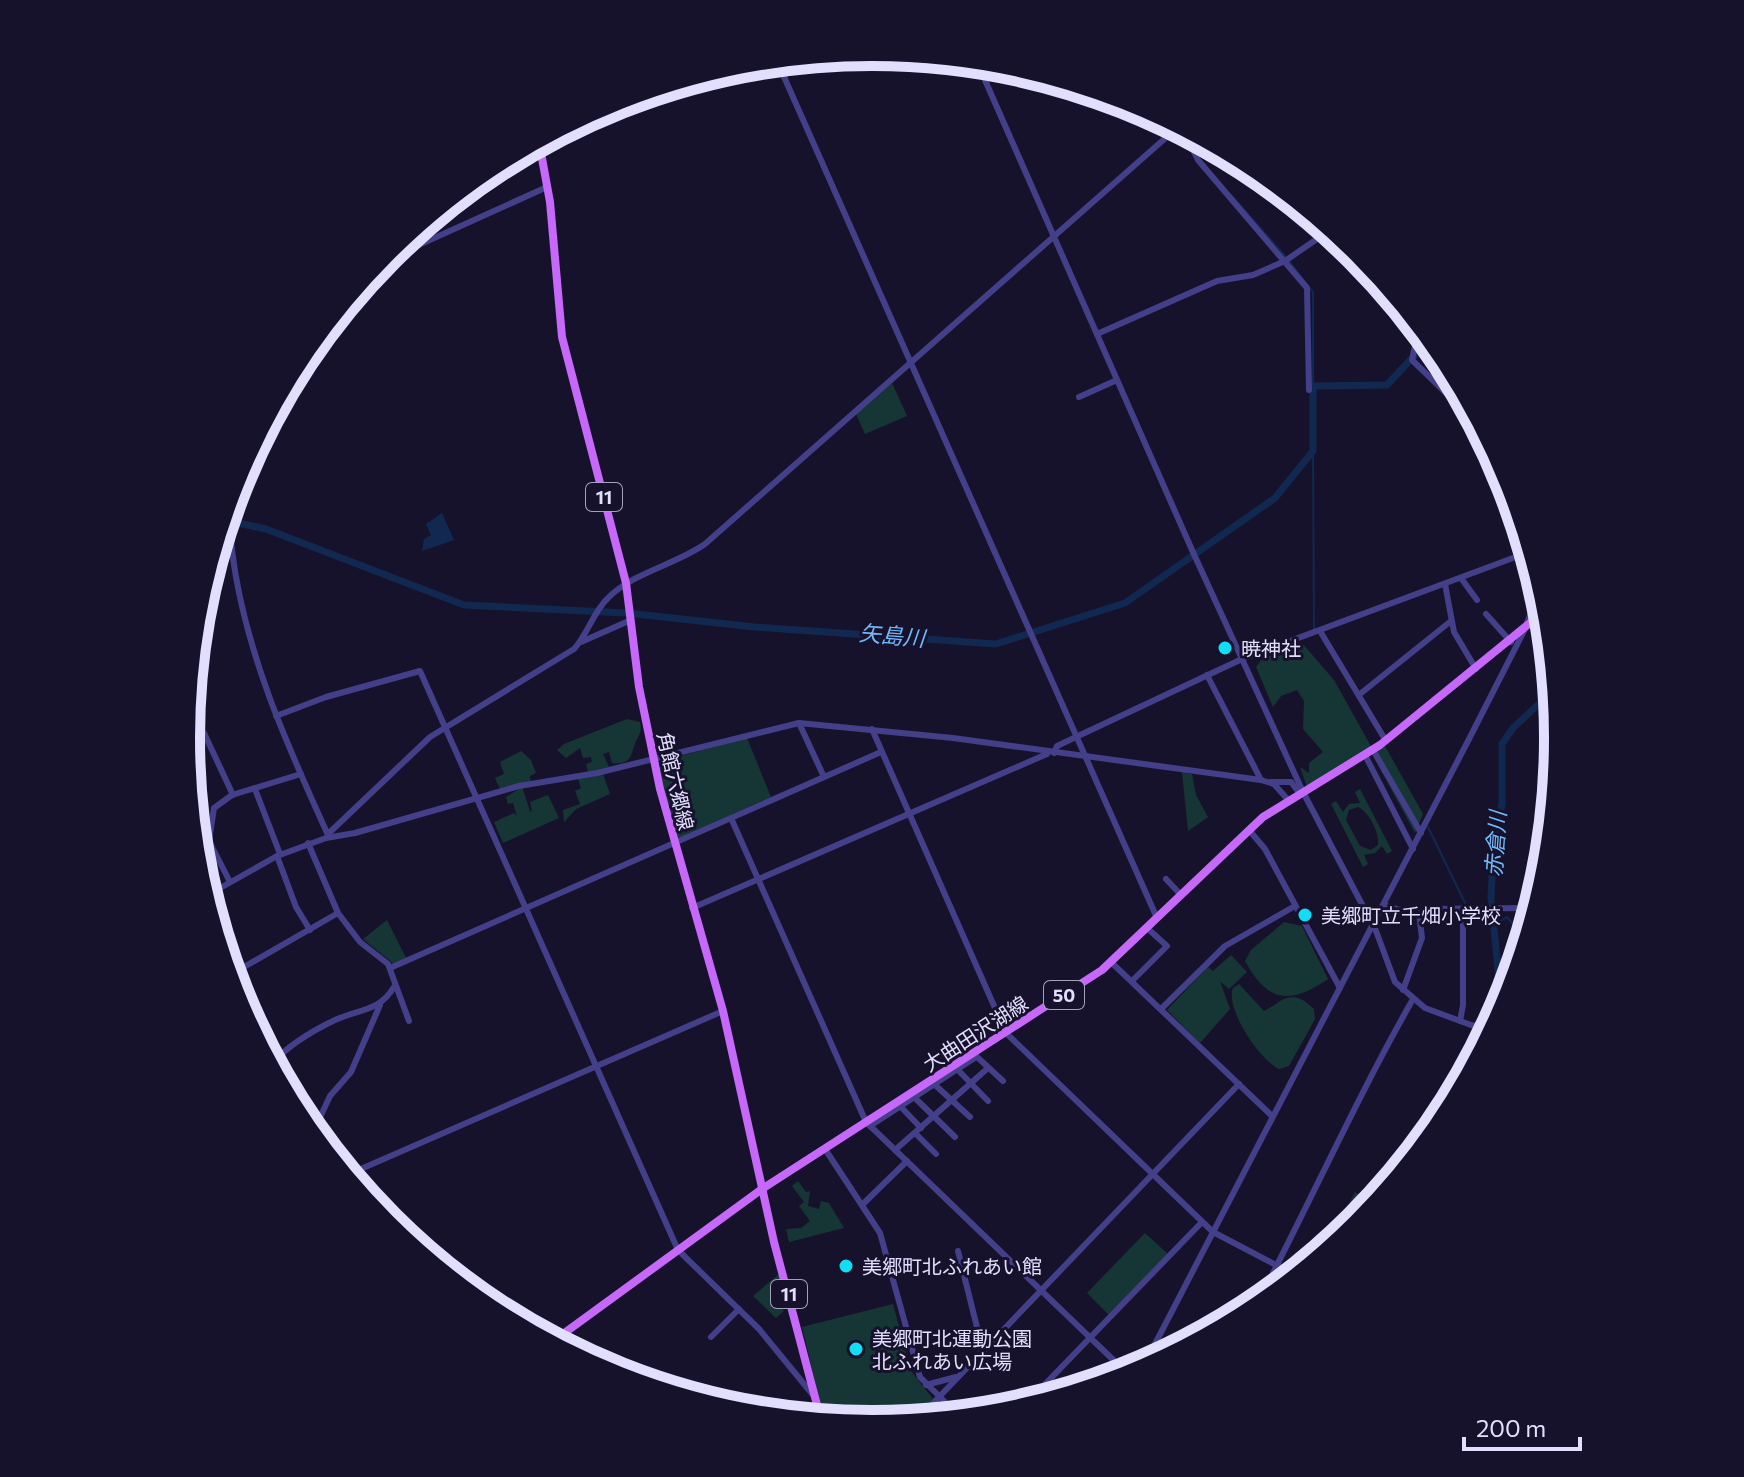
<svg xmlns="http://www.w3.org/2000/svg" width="1744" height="1477" font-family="Commissioner,'Noto Sans JP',sans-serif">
  <rect width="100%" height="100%" fill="#17122c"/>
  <g fill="#163635" fill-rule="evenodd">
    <polygon points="892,383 907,416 865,434 856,414"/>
    <polygon points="1302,643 1334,680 1372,748 1307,787 1300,767 1309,773 1309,763 1323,752 1303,729 1304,701 1297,690 1281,696 1273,707 1256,667 1262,659"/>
    <path d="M627,719L640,722C642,731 640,733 636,741C630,756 632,765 612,763L609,752L603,754L609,767L588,772L586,764L592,762L591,757L583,758L580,748L566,758L557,750L564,744Z"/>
    <polygon points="747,738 771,797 679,838 674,834 655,763"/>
    <polygon points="1385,746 1423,814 1415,833 1372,754"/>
    <polygon points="521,751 531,760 536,773 530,776 531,782 500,789 495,778 504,774 500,762"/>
    <polygon points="1182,772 1192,774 1196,795 1208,817 1188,831"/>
    <polygon points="603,774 610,794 576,809 564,822 563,810 580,804 575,791 581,788 578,779"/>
    <polygon points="522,787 530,811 527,812 532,811 530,802 548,795 559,818 503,843 494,822 514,813 517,816 513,803 508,804 506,797"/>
    <path d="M1360,789L1392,851L1387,854L1382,846L1375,853L1364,855L1368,864L1363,867L1331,804L1336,801L1343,812L1349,804L1360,803L1355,792ZM1358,807C1369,812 1380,833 1378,845L1371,850L1360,846L1346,820L1349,810Z"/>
    <polygon points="387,920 406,958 394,964 363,939"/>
    <path d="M1284,922L1302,926L1328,979C1290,1005 1268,1003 1245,961L1251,950Z"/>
    <polygon points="1231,955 1247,972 1229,989 1220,981 1230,1009 1200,1043 1167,1010 1208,967 1213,971"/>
    <path d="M1239,984L1264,1011C1283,1001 1291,986 1314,1009L1315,1019L1289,1066L1279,1069C1260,1060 1225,1009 1233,988Z"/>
    <polygon points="798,1181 806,1192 810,1191 808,1206 819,1209 821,1201 829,1203 844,1228 789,1242 786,1229 801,1228 810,1221 799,1206 804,1202 792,1186"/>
    <polygon points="1355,1192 1374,1203 1357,1224 1325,1251"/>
    <polygon points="1145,1233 1169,1255 1110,1316 1087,1293"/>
    <polygon points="780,1273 786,1291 773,1297 784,1311 776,1318 753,1296"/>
    <polygon points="893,1304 911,1371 933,1399 913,1421 872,1425 824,1420 802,1327"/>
  </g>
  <polygon fill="#112951" points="442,513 454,540 422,551 424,539 431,535 426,524"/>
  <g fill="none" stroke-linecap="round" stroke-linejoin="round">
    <g stroke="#112951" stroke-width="2">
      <polyline points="1231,195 1285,256"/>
      <polyline points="1289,261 1313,292 1313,386"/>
      <polyline points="1417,354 1428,358 1443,357"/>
      <polyline points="1313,451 1314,629"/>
      <polyline points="1428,827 1466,905"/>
      <polyline points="1469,911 1474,918 1494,925 1507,917 1525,939"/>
    </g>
    <g stroke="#112951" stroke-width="7">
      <polyline points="224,520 266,529 464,605 627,613 754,627 996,644 1125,603 1275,498 1313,451 1313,386 1387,385 1429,340"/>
      <polyline points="1423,1144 1488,1011 1499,980 1491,898 1494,835 1502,805 1502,744 1513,728 1554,690"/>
    </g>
    <g stroke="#433f89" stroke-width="6">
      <polyline points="777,61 1157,918"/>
      <polyline points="977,62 1192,550 1303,792 1376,931 1395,982 1425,1008 1471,1025 1492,1029"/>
      <polyline points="1183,130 1198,160 1307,288 1309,390"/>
      <polyline points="379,263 547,187"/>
      <polyline points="1097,334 1217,281 1253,275 1285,261 1330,230"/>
      <polyline points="1426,337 1415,346 1412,360 1445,392"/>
      <polyline points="1079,397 1117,380"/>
      <path d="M234,488C234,509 229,530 232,550C244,650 287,745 328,835"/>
      <polyline points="1461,578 1477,600"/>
      <polyline points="1445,584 1454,632 1476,669"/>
      <polyline points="1486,614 1511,642"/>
      <polyline points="1320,631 1386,741"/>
      <polyline points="581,642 631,620"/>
      <polyline points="1207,675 1261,780"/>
      <polyline points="1360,694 1451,621"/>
      <polyline points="276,716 326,697 420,671 678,1250 759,1329 813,1395"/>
      <polyline points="799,723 824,777"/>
      <polyline points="872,729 1006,1033 1213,1232 1295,1275"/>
      <polyline points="204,733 233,795"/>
      <polyline points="1373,750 1421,833"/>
      <polyline points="1054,753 1057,746 1076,737 1242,659 1529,552"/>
      <polyline points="1365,755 1413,849"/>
      <polyline points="1271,782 1291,782 1300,794"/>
      <polyline points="255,789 280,854"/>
      <polyline points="731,818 866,1122 1129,1375"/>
      <polyline points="1249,830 1265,849 1340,988"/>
      <path d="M328,834L430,737L574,649C588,634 593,612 608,598C634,572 675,565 705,544L1178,127"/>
      <polyline points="308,843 338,913 360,942 388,964 409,1021"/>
      <polyline points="277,856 296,907 310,930"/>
      <polyline points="1166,879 1181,895"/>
      <polyline points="230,882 209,841 214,808 232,795 301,774"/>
      <polyline points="1535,887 1539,893"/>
      <polyline points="206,896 277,856 326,838 355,833 519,786 597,773 799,723 953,738 1261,780 1274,784 1289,801"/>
      <polyline points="1384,905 1413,914 1429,909 1534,908"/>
      <polyline points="692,908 1047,754"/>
      <polyline points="1112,963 1272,1116"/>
      <polyline points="390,968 881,752"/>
      <polyline points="230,975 338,913"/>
      <polyline points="232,981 273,1062 352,1182"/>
      <polyline points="1132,981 1167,946 1147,928"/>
      <polyline points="1403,990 1422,938 1419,913"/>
      <polyline points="1161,1009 1225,946 1295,906"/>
      <polyline points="1460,1021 1463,1005 1463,908"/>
      <polyline points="976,1056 1003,1081"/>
      <path d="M272,1064C288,1045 312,1031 335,1020C359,1009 379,1012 394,987"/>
      <polyline points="957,1069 988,1101"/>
      <polyline points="934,1084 970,1117"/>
      <polyline points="914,1097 955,1137"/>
      <polyline points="900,1106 921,1128"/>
      <polyline points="316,1126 330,1096 351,1072 380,1005"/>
      <polyline points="870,1126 976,1057"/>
      <polyline points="915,1133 936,1154"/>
      <polyline points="825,1149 880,1233 920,1377 959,1416"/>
      <polyline points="895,1150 988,1068"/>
      <polyline points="347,1175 723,1011"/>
      <polyline points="863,1204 907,1161"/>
      <polyline points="958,1251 983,1351"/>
      <path d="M1255,1308C1309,1205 1356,1099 1413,999"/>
      <polyline points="711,1337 739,1309"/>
      <polyline points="1142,1369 1468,741 1524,631 1540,588"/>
      <polyline points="926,1385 956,1377"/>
      <polyline points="1023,1407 1202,1222"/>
      <polyline points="916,1421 1239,1084"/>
    </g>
    <g stroke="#c669fa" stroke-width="8">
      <polyline points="539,142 550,202 562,337 626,583 639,687 660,789 723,1011 774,1242 821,1420"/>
      <polyline points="552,1342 762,1189 1102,970 1263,817 1380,745 1546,610"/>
    </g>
  </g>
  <g fill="#11ddf7" stroke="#17122c" stroke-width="3">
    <circle cx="1225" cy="648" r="8"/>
    <circle cx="1305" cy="915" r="8"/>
    <circle cx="846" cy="1266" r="8"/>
    <circle cx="856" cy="1349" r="8"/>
  </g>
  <g text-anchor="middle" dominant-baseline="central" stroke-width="6" stroke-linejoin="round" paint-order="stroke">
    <g fill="#17122c" stroke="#a5a1bf" stroke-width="2">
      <rect x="586" y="483" width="36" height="28" rx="6"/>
      <rect x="1044" y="981" width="40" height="28" rx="6"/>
      <rect x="771" y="1280" width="36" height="28" rx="6"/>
    </g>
    <g font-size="18" font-weight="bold" fill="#e2defe">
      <text x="604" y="497">11</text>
      <text x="1064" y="995">50</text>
      <text x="789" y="1294">11</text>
    </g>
    <g font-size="20" fill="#e2defe" stroke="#17122c" text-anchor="start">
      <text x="1241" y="648">暁神社</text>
      <text x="1321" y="915">美郷町立千畑小学校</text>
      <text x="862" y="1266">美郷町北ふれあい館</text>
      <text x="872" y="1338">美郷町北運動公園<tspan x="872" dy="23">北ふれあい広場</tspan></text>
    </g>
    <g font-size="20" fill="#e2defe" stroke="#17122c">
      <text transform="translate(676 781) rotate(77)">角館六郷線</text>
      <text transform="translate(975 1033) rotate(-33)">大曲田沢湖線</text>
    </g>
    <g font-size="22" font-style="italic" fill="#70b9fa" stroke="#17122c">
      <text transform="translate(892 635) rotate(5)">矢島川</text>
      <text transform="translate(1495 844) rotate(-86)">赤倉川</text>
    </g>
  </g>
  <path d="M0 0H1744V1477H0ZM200 738a672 672 0 1 1 1344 0a672 672 0 1 1-1344 0Z" fill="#17122c" fill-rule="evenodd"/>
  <path fill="none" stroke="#e2defe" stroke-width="10" d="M200 738a672 672 0 1 1 1344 0a672 672 0 1 1-1344 0Z"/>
  <path d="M1464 1437v12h116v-12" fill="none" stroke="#e2defe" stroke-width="4"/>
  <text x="1476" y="1437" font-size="24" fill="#e2defe" stroke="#17122c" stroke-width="6" paint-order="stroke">200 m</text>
</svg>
